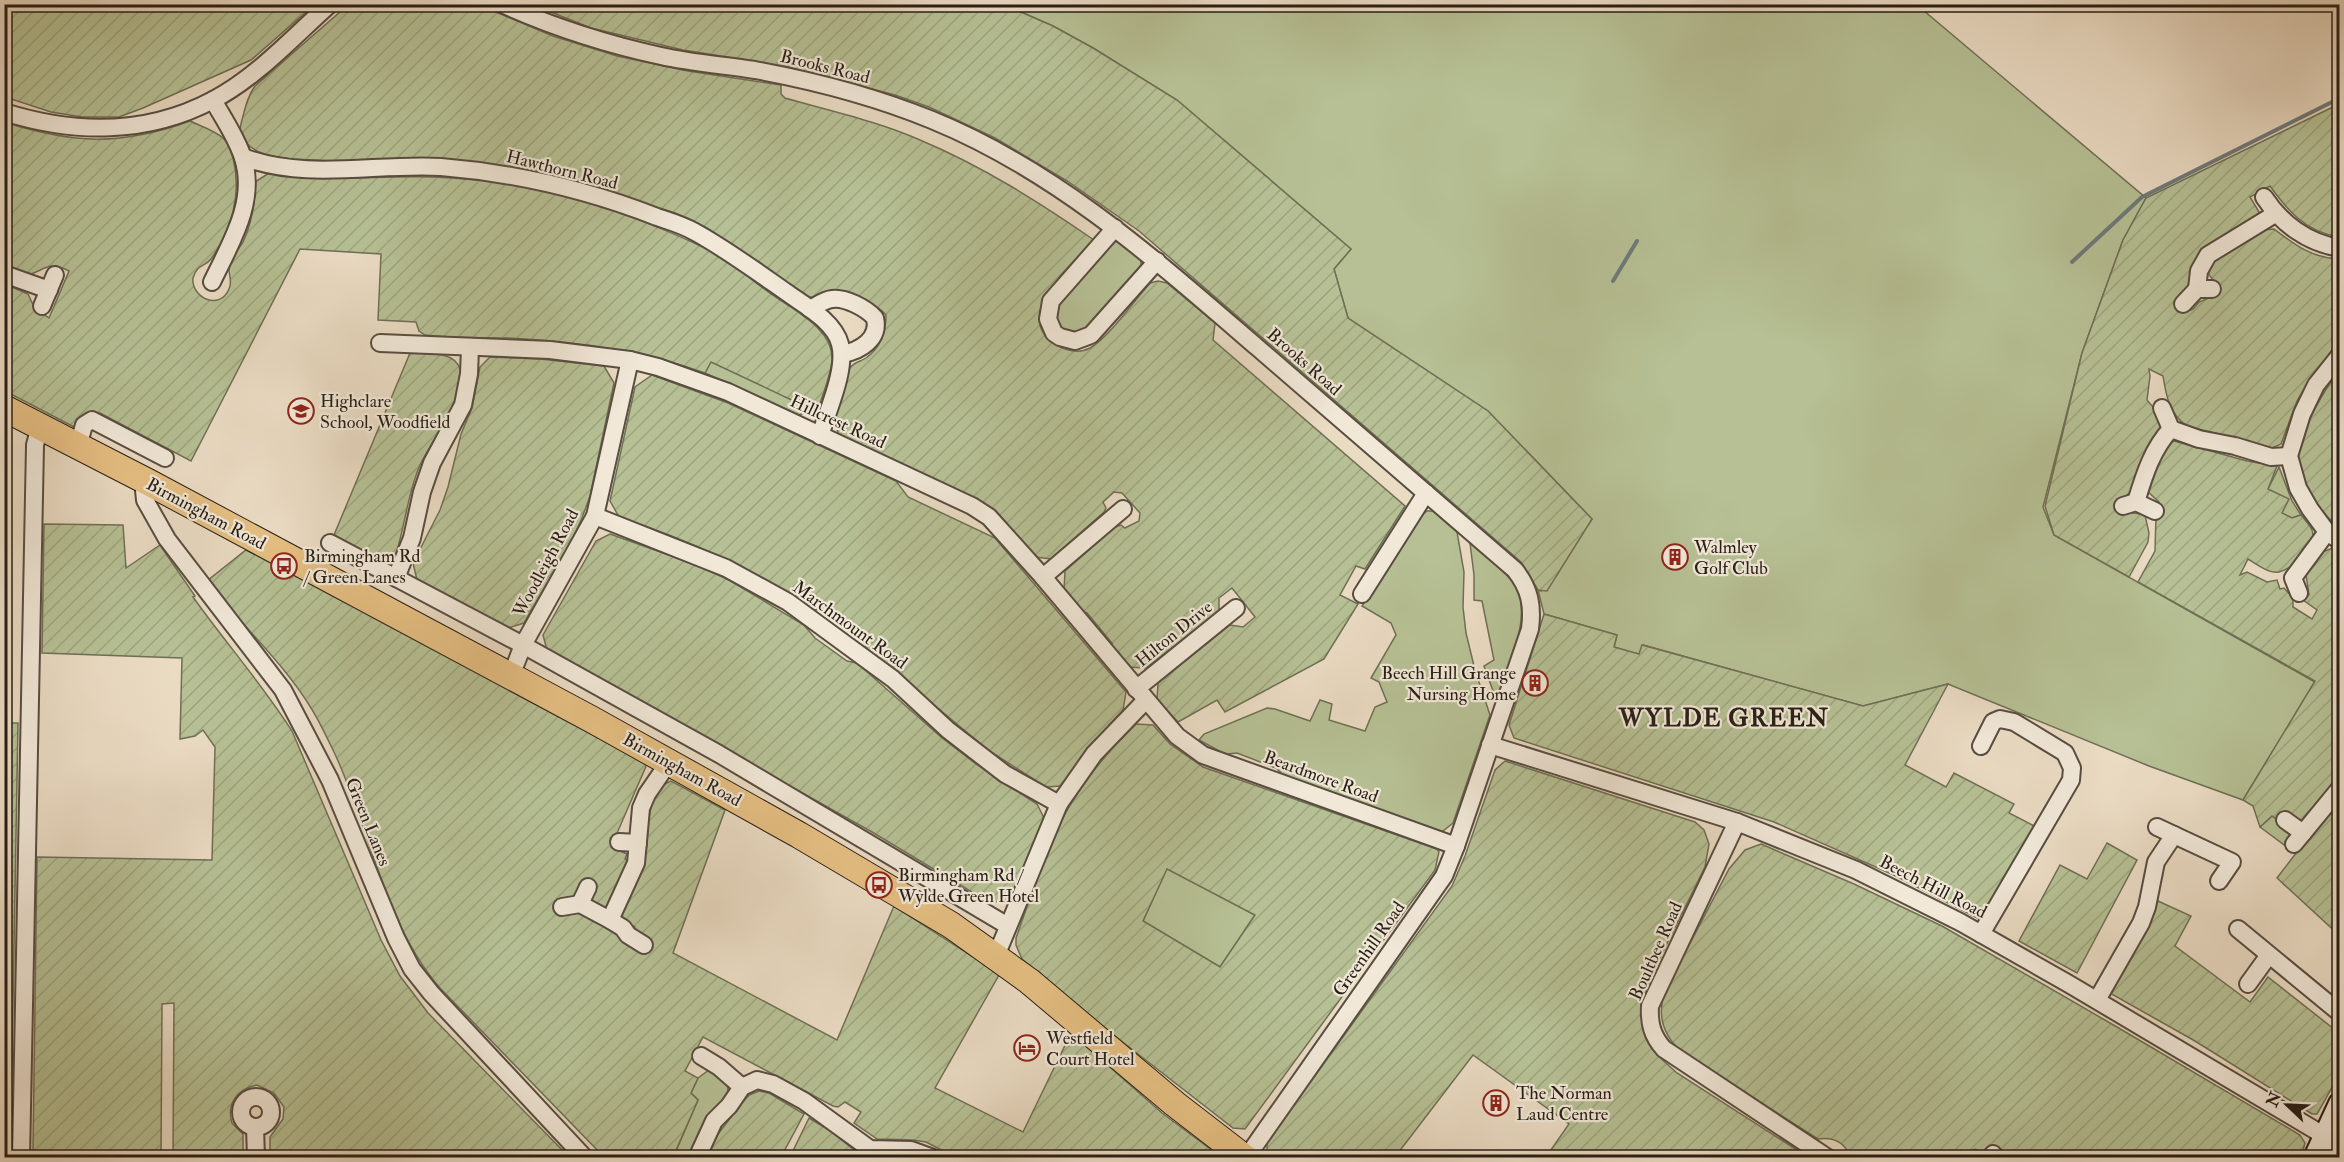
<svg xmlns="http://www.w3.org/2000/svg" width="2344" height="1162" font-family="'IM FELL Double Pica',serif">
  <defs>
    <pattern id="garden-furrows" width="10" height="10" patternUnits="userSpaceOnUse" patternTransform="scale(1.5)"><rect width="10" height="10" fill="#b6c094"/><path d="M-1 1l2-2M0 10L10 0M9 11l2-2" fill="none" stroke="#9ca57f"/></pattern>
  </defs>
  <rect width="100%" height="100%" fill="#eadbc3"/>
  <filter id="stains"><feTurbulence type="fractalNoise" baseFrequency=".00333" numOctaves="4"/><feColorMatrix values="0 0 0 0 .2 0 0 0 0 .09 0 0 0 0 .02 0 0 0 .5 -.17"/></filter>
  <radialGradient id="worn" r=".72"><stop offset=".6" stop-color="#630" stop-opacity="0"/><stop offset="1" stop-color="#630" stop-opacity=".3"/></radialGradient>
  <g fill="#b6c094" stroke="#6f6f55" stroke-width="1.5">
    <polygon points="1005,5 1917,5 2146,198 2123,240 2082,353 2043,507 2054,535 2315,682 2243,800 2149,766 1948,684 1863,706 1643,645 1639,655 1614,647 1617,635 1544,614 1538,590 1541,591 1592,519 1488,411 1348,318 1334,269 1351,249 1177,100 1093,48 1053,26"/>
    <polygon points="1118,241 1141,259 1141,271 1080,336 1058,329 1054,311 1056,305 1113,242"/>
    <polygon points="711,361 813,410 799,415 705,373"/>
    <polygon points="2279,467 2292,501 2301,515 2292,518 2282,513 2268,489"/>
    <polygon points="1427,511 1433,511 1457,532 1464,572 1463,607 1466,633 1475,670 1490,715 1453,823 1443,831 1439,831 1283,775 1276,768 1237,753 1227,754 1221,752 1199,740 1204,734 1267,708 1275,709 1310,721 1320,700 1332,704 1329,720 1365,731 1375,707 1387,702 1379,682 1371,678 1396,635 1391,623 1362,606 1421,516"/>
    <path d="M1470,543C1485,556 1503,568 1514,584C1535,613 1507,669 1496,699L1484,666L1494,660L1482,601L1474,600V575Z"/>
    <polygon points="2272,816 2290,829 2292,833 2287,847 2260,827"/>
    <polygon points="1167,868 1255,915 1220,967 1143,921"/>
    <path d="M709,1070C721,1073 730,1083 728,1096L690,1157L673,1158L698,1100L691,1093L698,1078Z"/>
  </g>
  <g fill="url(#garden-furrows)" stroke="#6f6f55" stroke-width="1.5" fill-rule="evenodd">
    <polygon points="4,5 5,4 314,5 251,60 143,108 119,117 82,117 51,112 5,97"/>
    <path d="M348,5H479L553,36L617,56L688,71L781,85V94L785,98C830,111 877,121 920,140C982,166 1039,202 1094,240C1073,264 1010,315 1055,344C1065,351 1079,354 1090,348C1109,337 1134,301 1150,283L1158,281L1167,283L1215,323L1213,340L1405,506L1365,569L1356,566L1340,595L1358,604L1324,659L1225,712L1217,700L1178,722L1157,700L1158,683L1230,625L1243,627L1255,617L1232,588L1219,598V611L1146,668L1127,667L1113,651L1112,643L1087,613L1080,611L1064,591L1065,571L1115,527L1121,525L1125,528L1139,521L1140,513L1122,493L1114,492L1103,502L1106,508L1104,512L1051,559L1035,557L998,514L983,503L839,435L833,419L850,368C854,362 860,362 866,358C880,348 886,332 886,315C878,304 843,289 829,291C821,292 816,299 807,297L707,228L675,213L568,179L522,170L291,159C273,157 244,153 240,130C240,127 242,120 243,116C246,105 248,96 255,86Z"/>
    <polygon points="1005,5 1053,26 1093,48 1177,100 1351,249 1334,269 1348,318 1488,411 1592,519 1547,591 1538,590 1521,562 1139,231 1067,181 995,138 929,107 895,95 789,67 683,50 591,28 533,5"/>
    <path d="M2339,104V237C2306,232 2288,211 2270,186L2250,197L2259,212V215L2207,249L2187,311L2193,309L2199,302L2216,295L2215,282L2209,275L2208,265L2262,230L2274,229C2295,245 2312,258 2339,259V341L2307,384L2297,401L2281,444L2272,448L2187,426C2169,414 2166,395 2163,376L2149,369L2150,376L2147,400C2154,407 2161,419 2160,429L2133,490L2122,499L2121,510C2129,515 2136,512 2145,515L2149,533L2148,542L2129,577L2054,535L2045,506L2082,353L2123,240L2146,198Z"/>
    <path d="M190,121C200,126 214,130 223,138C228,142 231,151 233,158C242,193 232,230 211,259C205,267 197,264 193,278C191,298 220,311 229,289C233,281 228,274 229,266C232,257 238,250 243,242C252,223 255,203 255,182L269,173C324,183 378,175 433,177C533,180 618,207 707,249C728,259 748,277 767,291C789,308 835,328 832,361C830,377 823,394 818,409L813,410L711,362L705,373C641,350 576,341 508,338C480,337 453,339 425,335L419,331L416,322L378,320L381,254L300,249L191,461L100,413C89,414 81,417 74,427L5,391V284L28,294L35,309L49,318L69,271C50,261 47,268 29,275L5,266L4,122C74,144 121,146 190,121Z"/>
    <path d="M410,353C425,354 454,350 460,369C468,393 430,443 420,465C408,492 405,525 396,554L378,559L334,535Z"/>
    <polygon points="490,357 540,359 604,366 614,383 590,496 582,518 571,542 524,623 508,628 417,580 413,563 440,510 448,487 461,434 472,408 480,367"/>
    <path d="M2339,371V527C2319,512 2296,481 2299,453C2301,430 2325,388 2339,371Z"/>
    <path d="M652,375L728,403L896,481L908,497L995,538L1126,692L1123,710L1092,744L1061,786L1046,787L988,750L867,649C862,634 830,612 814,609C751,568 691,541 619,517L610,501L635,387Z"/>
    <path d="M2174,441L2247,461L2277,466L2268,489L2289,499L2282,513L2292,518L2301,515C2304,519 2310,525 2312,530C2318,547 2292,569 2279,572C2269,574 2256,564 2248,559L2240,575L2247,572L2267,582L2277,580L2280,589L2284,588L2293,598V607L2312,619L2317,610L2303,600L2309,595L2306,575L2320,550L2323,552L2332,548L2339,552V780L2308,820L2281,822L2272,816L2260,827L2253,806L2243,800L2315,681L2138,582L2155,551L2156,516L2161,509L2159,502L2147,491L2164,446Z"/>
    <path d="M44,524L123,525L126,568L160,545L195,596L193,597C225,642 262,684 292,731L381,940L400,976L428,1013L569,1157H270V1137L283,1119L284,1107L274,1093L257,1085C238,1088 226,1104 232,1123L243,1134V1157H173L174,1003L162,1004L161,1157H36L33,1149L37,857L212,860L215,747L203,730L195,736L180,739L182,658L42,653Z"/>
    <polygon points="610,534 694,564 729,580 804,625 815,638 847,661 857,663 941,737 976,764 1037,804 1044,818 1010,899 990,903 872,832 547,650 543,635 596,541"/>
    <path d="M246,550L647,764L611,847L627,854L625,859L631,862L609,905L605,908L633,932L635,927L624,921L620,916C628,898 640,878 645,859C650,836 643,792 671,781L725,810L673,953L837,1040L894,906L978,960L999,975L935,1088L1023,1132L1071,1033L1162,1113L1221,1157H955L926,1142L913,1140L877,1139L854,1123L861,1112L845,1102L838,1107L833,1106L703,1037L685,1071L698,1078L691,1093L698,1100L673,1157H604L440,988C384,924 370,828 334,752C327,738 320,722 311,708C283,662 240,624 207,581Z"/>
    <polygon points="1544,614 1617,635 1614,647 1639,654 1642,645 1863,706 1948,684 1905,765 1946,787 1954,773 2014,804 2009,813 2036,827 1985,922 1896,876 1774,822 1514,738 1509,725"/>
    <polygon points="5,723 18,723 11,1114 10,1150 5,1154"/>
    <path d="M1136,724L1153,725L1170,744L1203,767L1437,849L1439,852L1435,870L1245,1129L1233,1128L1111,1033L1022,959L1016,945V938C1031,896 1044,853 1065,814C1083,781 1109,750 1136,724ZM1167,869L1255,915L1220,967L1143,921Z"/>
    <polygon points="1505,761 1695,822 1704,830 1709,844 1705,867 1653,972 1645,991 1642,1008 1643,1026 1649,1042 1657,1055 1677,1073 1808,1157 1546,1157 1569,1124 1473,1055 1395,1157 1273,1157 1267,1153 1267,1142 1452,886 1465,856 1495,770"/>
    <polygon points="2339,797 2339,935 2277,878"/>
    <polygon points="2107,843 2137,860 2077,973 2019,941 2060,865 2087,879"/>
    <path d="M1761,844L1854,884L1942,926L2117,1027L2300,1135L2305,1143L2301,1158H2001L2002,1153L1992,1148L1988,1157H1978L1980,1151L1975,1149L1966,1157H1850C1845,1142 1833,1137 1818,1139L1683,1053C1664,1037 1657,1017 1664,993L1729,869L1745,850Z"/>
    <polygon points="2158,901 2191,916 2175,946 2250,1002 2268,977 2339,1033 2339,1075 2317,1114 2312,1114 2195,1041 2108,992"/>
    <polygon points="759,1091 769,1093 804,1114 781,1157 707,1157 718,1134 745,1099 749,1095"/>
    <polygon points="809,1118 829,1130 863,1157 790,1157"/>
  </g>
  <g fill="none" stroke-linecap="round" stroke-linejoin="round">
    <g stroke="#6f7a7b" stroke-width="4">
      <polyline points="2072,262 2142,197 2340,98"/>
      <polyline points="1613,281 1637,241"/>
    </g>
    <g stroke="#584d41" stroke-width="20">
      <g id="minor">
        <path d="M502,4C553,27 606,44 661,56C692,63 723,65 755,70C815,81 876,97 932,120C1057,171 1157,261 1258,348C1344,422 1429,496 1515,570C1530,589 1533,606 1530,629L1456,846L1444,876L1246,1158"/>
        <path d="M4,112C74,134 147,135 213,100C257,77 293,37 330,4"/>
        <path d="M243,157C306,181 376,163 441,167C515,173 588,190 657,217C669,221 683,225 695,232C726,249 756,271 786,292C804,305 834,321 840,344C847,369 827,412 820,436"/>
        <path d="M2264,197C2281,223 2307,243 2340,248"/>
        <polyline points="1115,228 1051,301 1048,319 1054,333 1060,337 1075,341 1091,335 1157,261"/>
        <polyline points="4,274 49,290"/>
        <path d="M212,282C230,244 257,202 243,158C237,138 223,118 213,100"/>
        <polyline points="2197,289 2199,271 2208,255 2275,214"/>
        <polyline points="2183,304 2197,289 2212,289"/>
        <polyline points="42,306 55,275"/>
        <path d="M810,309C816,306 824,300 832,299C845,297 866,308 875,318C880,339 860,351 842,354"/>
        <polyline points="380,343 550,350 630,360 658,367 728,392 972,506 989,517 1043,577 1177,736 1203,755 1456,846"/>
        <polyline points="2340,355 2316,385 2302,414 2289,456 2298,488 2310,509 2327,532 2340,541"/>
        <polyline points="2162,408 2171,429"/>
        <polyline points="78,446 84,425 92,420 165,458"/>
        <polyline points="148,482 144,490 145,500 167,539 283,690 330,780 396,938 412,969 431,993 585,1158"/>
        <path d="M2136,502C2144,476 2152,449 2171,429L2199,439L2235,446L2271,457L2289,456"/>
        <polyline points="2123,506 2136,502 2155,511"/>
        <polyline points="595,516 726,568 788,602 893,679 948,730 1005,774 1059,804"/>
        <polyline points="330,543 523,645 719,754 1008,926"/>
        <polyline points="1043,577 1123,509"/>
        <polyline points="396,578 412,538 422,492 432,463 463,405 469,374 470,348"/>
        <polyline points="2299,593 2293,578 2327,532"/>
        <polyline points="1362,594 1426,493"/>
        <polyline points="511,676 523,645 595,516 630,360"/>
        <polyline points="1136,689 1236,608"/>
        <polyline points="1490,745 1737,822 1856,870 1960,922 2069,984 2340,1145"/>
        <polyline points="1981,746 1993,722 2000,719 2014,722 2065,753 2072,768 2071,780 1981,934"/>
        <polyline points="2285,820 2303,833"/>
        <path d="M1737,822L1650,1006C1649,1023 1652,1036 1664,1049L1828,1158"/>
        <polyline points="2157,827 2232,862 2219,881"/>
        <polyline points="619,842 638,843"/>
        <polyline points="2294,844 2340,788"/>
        <polyline points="580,904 588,887"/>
        <polyline points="562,907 580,904 610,920 623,928 628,935 644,945"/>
        <polyline points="610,920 636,863 641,808 647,794 669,762"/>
        <polyline points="2238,929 2340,1013"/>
        <polyline points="996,956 1059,804 1094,754 1145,701"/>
        <polyline points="2248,984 2269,955"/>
        <polyline points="2097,1000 2141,923 2147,907 2156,862 2174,835"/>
        <polyline points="701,1056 719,1067 742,1087"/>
        <circle cx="256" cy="1112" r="15"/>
        <polyline points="255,1127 256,1158"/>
        <polyline points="21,1158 35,445 40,426"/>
        <polyline points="697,1158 714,1121 729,1106 742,1087 757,1080 773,1084 804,1101 870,1149 911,1150 933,1158"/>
        <polyline points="1992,1158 1993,1154"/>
      </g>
    </g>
    <g stroke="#281e16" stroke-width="26">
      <polyline id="secondary" points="2315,1158 2340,1104"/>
    </g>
    <g stroke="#281e16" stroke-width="28">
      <polyline id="primary" points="4,408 148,482 591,719 799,835 951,925 1029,981 1175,1104 1245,1158"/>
    </g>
    <use href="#minor" stroke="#f1e8d8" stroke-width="16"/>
    <use href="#secondary" stroke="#f1e8d8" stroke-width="22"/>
    <use href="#primary" stroke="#e5be82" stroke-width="26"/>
  </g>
  <defs>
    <g id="school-ring" transform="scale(1.35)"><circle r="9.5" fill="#f1e8d8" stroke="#8f2418" stroke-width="1.5"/><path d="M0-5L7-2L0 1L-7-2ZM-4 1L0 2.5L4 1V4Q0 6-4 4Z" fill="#8f2418"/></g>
    <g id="building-ring" transform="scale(1.35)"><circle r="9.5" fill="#f1e8d8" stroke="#8f2418" stroke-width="1.5"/><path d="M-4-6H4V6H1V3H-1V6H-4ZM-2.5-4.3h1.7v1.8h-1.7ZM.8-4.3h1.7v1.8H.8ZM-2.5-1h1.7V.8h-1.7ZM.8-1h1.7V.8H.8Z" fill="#8f2418"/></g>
    <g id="bus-ring" transform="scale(1.35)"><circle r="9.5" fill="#f1e8d8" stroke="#8f2418" stroke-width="1.5"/><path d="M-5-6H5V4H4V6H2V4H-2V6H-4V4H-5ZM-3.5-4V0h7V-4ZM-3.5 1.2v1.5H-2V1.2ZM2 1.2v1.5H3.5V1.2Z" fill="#8f2418"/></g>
    <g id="hotel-ring" transform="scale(1.35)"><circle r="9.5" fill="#f1e8d8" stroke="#8f2418" stroke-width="1.5"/><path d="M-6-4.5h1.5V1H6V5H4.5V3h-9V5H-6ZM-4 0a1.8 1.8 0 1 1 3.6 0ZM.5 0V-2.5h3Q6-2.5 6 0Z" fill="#8f2418"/></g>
  </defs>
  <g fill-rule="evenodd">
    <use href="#school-ring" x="301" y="411"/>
    <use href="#building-ring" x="1675" y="557"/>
    <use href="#bus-ring" x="284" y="566"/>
    <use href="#building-ring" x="1535" y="683"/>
    <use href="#bus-ring" x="879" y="885"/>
    <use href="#hotel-ring" x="1027" y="1048"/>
    <use href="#building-ring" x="1496" y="1103"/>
  </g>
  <g text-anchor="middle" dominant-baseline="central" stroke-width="4.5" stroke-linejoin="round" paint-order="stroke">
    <g font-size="18" fill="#281e16" stroke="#f1e8d8">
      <text transform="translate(825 67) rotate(14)">Brooks Road</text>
      <text transform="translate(562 170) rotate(14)">Hawthorn Road</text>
      <text transform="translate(1304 362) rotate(41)">Brooks Road</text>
      <text transform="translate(838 422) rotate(25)">Hillcrest Road</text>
      <text transform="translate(206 514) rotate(28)">Birmingham Road</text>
      <text transform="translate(546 563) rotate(-62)">Woodleigh Road</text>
      <text transform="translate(850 625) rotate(36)">Marchmount Road</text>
      <text transform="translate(1174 634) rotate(-39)">Hilton Drive</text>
      <text transform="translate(682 770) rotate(29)">Birmingham Road</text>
      <text transform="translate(1321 777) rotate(20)">Beardmore Road</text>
      <text transform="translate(368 822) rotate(68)">Green Lanes</text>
      <text transform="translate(1933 887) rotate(27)">Beech Hill Road</text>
      <text transform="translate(1369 949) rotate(-55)">Greenhill Road</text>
      <text transform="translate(1656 951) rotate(-66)">Boultbee Road</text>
    </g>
    <g font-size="18" fill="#281e16" stroke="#f1e8d8" text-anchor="start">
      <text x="320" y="401">Highclare<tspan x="320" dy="21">School, Woodfield</tspan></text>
      <text x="1694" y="547">Walmley<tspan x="1694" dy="21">Golf Club</tspan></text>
      <text x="304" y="556">Birmingham Rd<tspan x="304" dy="21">/ Green Lanes</tspan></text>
      <text x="1516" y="673" text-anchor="end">Beech Hill Grange<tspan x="1516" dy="21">Nursing Home</tspan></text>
      <text x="898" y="875">Birmingham Rd /<tspan x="898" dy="21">Wylde Green Hotel</tspan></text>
      <text x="1046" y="1038">Westfield<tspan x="1046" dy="21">Court Hotel</tspan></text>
      <text x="1516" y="1093">The Norman<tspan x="1516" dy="21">Laud Centre</tspan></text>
    </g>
    <g font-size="24" font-weight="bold" letter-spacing="1.5" fill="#281e16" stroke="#f1e8d8">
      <text x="1724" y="718">WYLDE GREEN</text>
    </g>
  </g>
  <rect width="2344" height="1162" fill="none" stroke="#eadbc3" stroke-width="24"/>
  <rect x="6" y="6" width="2332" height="1150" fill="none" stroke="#281e16" stroke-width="3"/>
  <rect x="12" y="12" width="2320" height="1138" fill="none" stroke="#281e16" stroke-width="1.5"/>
  <g transform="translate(2287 1105) rotate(293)" stroke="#f1e8d8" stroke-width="4.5" paint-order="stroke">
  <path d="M0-4.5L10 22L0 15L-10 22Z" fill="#281e16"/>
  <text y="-9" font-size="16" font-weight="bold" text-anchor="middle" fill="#281e16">N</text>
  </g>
  <rect width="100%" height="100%" filter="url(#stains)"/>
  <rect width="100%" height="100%" fill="url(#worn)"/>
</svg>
